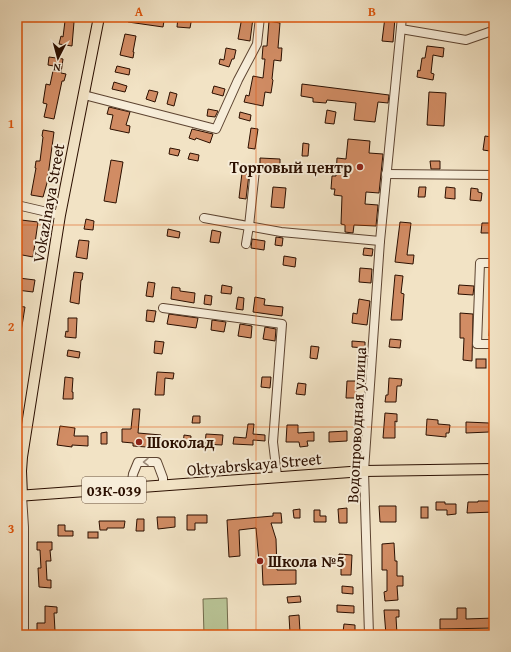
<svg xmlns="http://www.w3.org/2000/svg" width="511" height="652" font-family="'Gentium Book Plus',serif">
  <rect width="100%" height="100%" fill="#f2e3c5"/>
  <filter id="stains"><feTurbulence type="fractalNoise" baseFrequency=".005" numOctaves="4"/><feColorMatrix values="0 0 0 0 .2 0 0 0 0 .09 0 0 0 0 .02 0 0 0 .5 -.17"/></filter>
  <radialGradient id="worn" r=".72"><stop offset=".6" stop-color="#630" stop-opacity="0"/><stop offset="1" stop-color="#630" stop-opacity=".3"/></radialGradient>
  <polygon fill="#b9c496" stroke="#726a4b" points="227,598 228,635 204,635 203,599"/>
  <g fill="#d18c64" stroke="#2b0f00">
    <polygon points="129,17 164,21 163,27 128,22"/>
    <polygon points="178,17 192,17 190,28 177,27"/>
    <polygon points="242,17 253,18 250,41 238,39"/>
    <polygon points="385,17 395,18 393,42 382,41"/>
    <polygon points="65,21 74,22 72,46 59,44 61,36 63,37"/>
    <polygon points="269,21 280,23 278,48 282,48 281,61 274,60 272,79 273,80 271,93 265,92 263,106 244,102 246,95 249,96 253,76 263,78 265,59 262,59 263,46 267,46"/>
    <polygon points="125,34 136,36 133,52 134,52 133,58 120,55"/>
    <polygon points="427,46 444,48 443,57 433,55 431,73 434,74 433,80 417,77 418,70 420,71 422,58 425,58"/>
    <polygon points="226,48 236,50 234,59 232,59 229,67 219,64 220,59 224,60"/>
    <polygon points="49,57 63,59 61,73 66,74 64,81 62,81 54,119 44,117 47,104 43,103 46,84 50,85 54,66 48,65"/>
    <polygon points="117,66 130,69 129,75 115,72"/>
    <polygon points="114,82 127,86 125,92 112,89"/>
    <polygon points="302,84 389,95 388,103 378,102 375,122 354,120 356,103 327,100 326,103 313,102 313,98 301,96"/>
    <polygon points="214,86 225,89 223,96 212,93"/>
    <polygon points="149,90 158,92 155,102 146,99"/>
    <polygon points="170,92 177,94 174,106 167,104"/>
    <polygon points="429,92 446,93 444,126 427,125"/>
    <polygon points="109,107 130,112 126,125 130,126 129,133 110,129 113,115 107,114"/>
    <polygon points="208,109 218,111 215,117 207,116"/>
    <polygon points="327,110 336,112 334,124 325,123"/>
    <polygon points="240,112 251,115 250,121 239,118"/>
    <polygon points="251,128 258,129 255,149 248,148"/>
    <polygon points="192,129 213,134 210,143 196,138 195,140 189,138"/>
    <polygon points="43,130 54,132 47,183 43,197 31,195 36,168 35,168 36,161 40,161 43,137 42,136"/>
    <polygon points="485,136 492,137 490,151 483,150"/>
    <polygon points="348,139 370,141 369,153 383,154 379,193 366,192 365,204 378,205 376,226 354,225 353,233 345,232 345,225 341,224 342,196 334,195 335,189 331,189 332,176 336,176 337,158 346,159"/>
    <polygon points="303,143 309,144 308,156 302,156"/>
    <polygon points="170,148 180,150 178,156 169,154"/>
    <polygon points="190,153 199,155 198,161 188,159"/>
    <polygon points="260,158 280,159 280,171 260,171"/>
    <polygon points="111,160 123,162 116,203 104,201"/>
    <polygon points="430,161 440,161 440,169 431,169"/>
    <polygon points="242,173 249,174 246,199 239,198"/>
    <polygon points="273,187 286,188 284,208 271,207"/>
    <polygon points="419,187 426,187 425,197 418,197"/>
    <polygon points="446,187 455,188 455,199 445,198"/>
    <polygon points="471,188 478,189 478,192 482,193 481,201 470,200"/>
    <polygon points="86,219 94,221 93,230 84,229"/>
    <polygon points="21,220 38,222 33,257 17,254 17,242 19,242"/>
    <polygon points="400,222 411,223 407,255 414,255 413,264 395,262"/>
    <polygon points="482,223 490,223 490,233 481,233"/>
    <polygon points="168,229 180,232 179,238 167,236"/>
    <polygon points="212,230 221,232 219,243 210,242"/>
    <polygon points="276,237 283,238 282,246 275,245"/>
    <polygon points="252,239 265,241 264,250 251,248"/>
    <polygon points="79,240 89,241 87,259 76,257"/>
    <polygon points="364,248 373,249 372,256 363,255"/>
    <polygon points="284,256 296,258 295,267 283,265"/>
    <polygon points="360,268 372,269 371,283 359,282"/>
    <polygon points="74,272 83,273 82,280 81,280 79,304 70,302"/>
    <polygon points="395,275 403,276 401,293 404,294 402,320 391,320"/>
    <polygon points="19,278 35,280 33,292 17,290"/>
    <polygon points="148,282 155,283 153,297 146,296"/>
    <polygon points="222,285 232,287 231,294 221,293"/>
    <polygon points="459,285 474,286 473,295 458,294"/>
    <polygon points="172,287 180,288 180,291 195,293 194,303 171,299"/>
    <polygon points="205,295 212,296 211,305 204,304"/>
    <polygon points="238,297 244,298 243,310 236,309"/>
    <polygon points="255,297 265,299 264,305 283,307 282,316 253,312"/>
    <polygon points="359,299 370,301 367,325 352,323 353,313 357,314"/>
    <polygon points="17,306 25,307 21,332 17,332"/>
    <polygon points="147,310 156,311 154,322 146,321"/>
    <polygon points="460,313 473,314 472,361 463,360 464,338 460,338"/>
    <polygon points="169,314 198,318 196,328 167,324"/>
    <polygon points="68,318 77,318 76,338 65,337 66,331 68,332"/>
    <polygon points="212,320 226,322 224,332 211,330"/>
    <polygon points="490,320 494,320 494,337 489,336"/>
    <polygon points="240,324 252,326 251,338 238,336"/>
    <polygon points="265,327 276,329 275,341 263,339"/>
    <polygon points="390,339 401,340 400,348 389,347"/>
    <polygon points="155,341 164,342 162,354 154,353"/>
    <polygon points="352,341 365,342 365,348 352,347"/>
    <polygon points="311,346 319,347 317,359 310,358"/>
    <polygon points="68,350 80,352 79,358 67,356"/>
    <rect x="476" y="359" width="10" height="9"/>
    <polygon points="157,372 174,373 173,379 165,378 164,395 155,395"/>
    <polygon points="65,377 73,378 72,392 73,392 73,399 63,399"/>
    <polygon points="262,377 271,377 270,388 261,387"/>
    <polygon points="389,378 402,379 401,386 397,386 396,402 385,402 386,395 388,395"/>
    <polygon points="347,381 358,381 358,388 356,388 357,398 346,398"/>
    <polygon points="298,383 306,384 305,395 296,394"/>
    <polygon points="133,409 140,409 138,433 161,435 160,448 133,446 133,443 122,442 122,429 131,429"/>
    <polygon points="385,413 397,414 397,422 395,421 395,438 383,438"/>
    <polygon points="193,416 200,416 200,423 192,423"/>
    <polygon points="427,419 438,420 438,424 450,425 449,433 446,433 446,437 426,435"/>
    <polygon points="466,422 489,423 489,432 466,433"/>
    <polygon points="248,424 254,424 253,434 265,435 265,441 253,440 253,445 233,444 234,437 246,438"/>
    <polygon points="287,425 298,425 298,433 314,432 314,441 307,441 308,446 300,447 299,442 286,442"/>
    <polygon points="60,426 75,428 74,436 88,436 88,446 72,445 72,447 57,445"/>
    <polygon points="347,431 347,441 329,442 329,432"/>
    <polygon points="107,432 107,444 101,444 101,433"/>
    <polygon points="206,434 223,435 222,445 205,444"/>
    <polygon points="184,435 191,436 190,447 183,446"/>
    <polygon points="478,501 494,501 494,512 467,513 468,502 478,502"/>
    <polygon points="436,502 445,502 445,504 456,504 456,514 447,515 447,510 436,510"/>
    <polygon points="379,506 396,506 396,522 380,522"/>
    <rect x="421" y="507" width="7" height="11"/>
    <polygon points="347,508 347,523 339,523 338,509"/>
    <polygon points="300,509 300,518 294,518 293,510"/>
    <polygon points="314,510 320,510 320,516 326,516 326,522 314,522"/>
    <polygon points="273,513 281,513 282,523 271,523 276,539 277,570 296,570 296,584 263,585 262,562 259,562 256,528 239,530 240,556 229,557 227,520 273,516"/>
    <polygon points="187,515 207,515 207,523 195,523 195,530 187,530"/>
    <polygon points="157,517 175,517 175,527 158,529"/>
    <polygon points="137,519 144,519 144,531 136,531"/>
    <polygon points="99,521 125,521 124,528 107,528 107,530 100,530"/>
    <polygon points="58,525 65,525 65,531 73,531 73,536 58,536"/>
    <rect x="88" y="532" width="10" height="6"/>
    <polygon points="37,542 52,542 52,550 50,550 51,561 46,561 47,580 51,580 51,588 39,587 38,568 41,568 40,550 37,550"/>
    <polygon points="394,543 395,561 397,561 397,576 403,576 403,586 397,586 398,600 385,601 384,592 387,591 387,570 382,570 382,544"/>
    <polygon points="339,554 352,555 351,575 341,575 341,561 339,561"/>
    <polygon points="342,586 353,587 353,594 342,593"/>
    <polygon points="300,596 301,602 288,603 287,597"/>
    <polygon points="337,605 354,606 354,613 337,612"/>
    <polygon points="45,606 57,607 57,613 54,613 55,631 37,631 37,623 45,623"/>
    <polygon points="457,608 466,608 466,619 494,618 494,628 440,629 440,619 457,619"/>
    <polygon points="384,610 399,610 399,617 396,617 397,634 386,635"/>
    <polygon points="299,615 300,632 290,633 289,616"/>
    <polygon points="344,624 355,625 355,633 343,632"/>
  </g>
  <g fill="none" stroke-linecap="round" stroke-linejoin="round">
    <g stroke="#5d4431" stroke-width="10">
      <g id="minor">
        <polyline points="401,29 466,40 492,31 494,31"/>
        <polyline points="84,95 216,129 238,80 257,44 260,17"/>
        <polyline points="386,174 494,175"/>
        <polyline points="17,205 60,215"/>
        <polyline points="204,218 281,232 380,241"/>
        <polyline points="246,244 249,226 255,170"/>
        <polyline points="494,263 480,263 477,344 494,344"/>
        <polyline points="163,308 282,324 273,442 277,476"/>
        <polyline points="131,488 133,474 138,462 157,462 163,478 163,486"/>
        <polyline points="22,496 24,527 24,635"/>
        <polyline points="369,635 364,471 380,241 402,17"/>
      </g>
    </g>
    <g stroke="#2b0f00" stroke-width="12">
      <g id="major">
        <polyline points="17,496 364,471 494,469"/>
        <polyline points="22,496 21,471 22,457 60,215 99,17"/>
      </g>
    </g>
    <use href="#minor" stroke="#f7edd9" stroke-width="8"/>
    <use href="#major" stroke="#f2e3c5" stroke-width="10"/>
  </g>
  <defs><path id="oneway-chevron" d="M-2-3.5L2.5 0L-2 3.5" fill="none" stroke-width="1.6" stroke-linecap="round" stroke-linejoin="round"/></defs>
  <use stroke="#9b8977" href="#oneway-chevron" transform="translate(146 462) rotate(179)"/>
  <path fill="none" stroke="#df550b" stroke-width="1" stroke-opacity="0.55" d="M256,17V635M17,225H494M17,427H494"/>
  <g fill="#8f2418" stroke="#f7edd9" stroke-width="1.5">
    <circle cx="360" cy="167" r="4"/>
    <circle cx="139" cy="442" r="4"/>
    <circle cx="260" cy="561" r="4"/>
  </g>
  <g text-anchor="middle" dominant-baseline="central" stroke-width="4" stroke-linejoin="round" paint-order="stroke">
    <rect fill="#f7edd9" stroke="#685241" stroke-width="1" x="82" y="477" width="64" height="26" rx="3"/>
    <g font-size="15" font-weight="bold" fill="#2b0f00">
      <text x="114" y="490">03К-039</text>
    </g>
    <g font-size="16" font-weight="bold" fill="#2b0f00" stroke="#f7edd9" text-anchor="start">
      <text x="352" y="167" text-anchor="end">Торговый центр</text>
      <text x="147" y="442">Шоколад</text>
      <text x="268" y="561">Школа №5</text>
    </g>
    <g font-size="16" fill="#2b0f00" stroke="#f7edd9">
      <text transform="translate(48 203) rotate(-80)">Vokazlnaya Street</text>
      <text transform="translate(356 425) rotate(-87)">Водопроводная улица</text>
      <text transform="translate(254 464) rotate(-5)">Oktyabrskaya Street</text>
    </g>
  </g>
  <rect width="511" height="652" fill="none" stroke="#f2e3c5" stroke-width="44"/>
  <g transform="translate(58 58) rotate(186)" stroke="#f7edd9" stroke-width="3" paint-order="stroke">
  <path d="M0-3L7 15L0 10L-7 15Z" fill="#2b0f00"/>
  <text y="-6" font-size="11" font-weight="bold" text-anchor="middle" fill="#2b0f00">N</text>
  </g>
  <rect x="22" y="22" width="467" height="608" fill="none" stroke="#df550b" stroke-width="1.5"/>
  <g font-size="13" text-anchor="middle" font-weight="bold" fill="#df550b">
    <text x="139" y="16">A</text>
    <text x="372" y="16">B</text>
    <text x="11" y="128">1</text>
    <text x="11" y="331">2</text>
    <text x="11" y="533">3</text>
  </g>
  <rect width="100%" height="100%" filter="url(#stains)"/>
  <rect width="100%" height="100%" fill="url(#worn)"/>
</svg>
